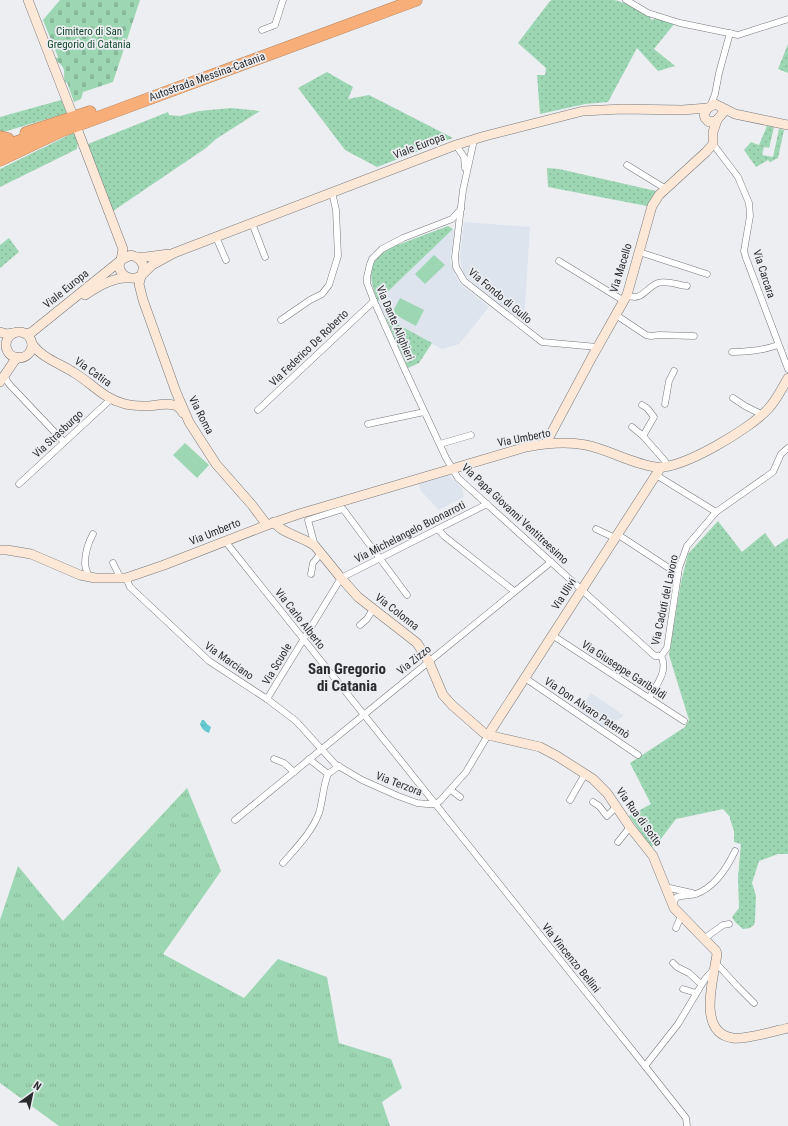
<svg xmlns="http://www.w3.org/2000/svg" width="788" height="1126" font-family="'Roboto Condensed',sans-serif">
  <defs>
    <pattern id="grass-dots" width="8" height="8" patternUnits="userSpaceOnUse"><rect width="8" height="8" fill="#9dd6b2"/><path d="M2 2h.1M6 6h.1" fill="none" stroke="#87b899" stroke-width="1.8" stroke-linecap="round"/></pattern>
    <pattern id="cemetery-stones" width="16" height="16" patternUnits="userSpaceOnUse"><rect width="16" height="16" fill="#9dd6b2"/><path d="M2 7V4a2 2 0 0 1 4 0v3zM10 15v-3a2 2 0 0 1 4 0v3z" fill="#87b899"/></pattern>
    <pattern id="park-tufts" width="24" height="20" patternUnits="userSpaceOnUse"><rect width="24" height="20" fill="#9dd6b2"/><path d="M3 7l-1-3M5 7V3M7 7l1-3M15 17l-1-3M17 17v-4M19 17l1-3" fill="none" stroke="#87b899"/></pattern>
    <pattern id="water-ripples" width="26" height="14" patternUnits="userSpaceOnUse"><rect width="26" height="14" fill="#66cbd1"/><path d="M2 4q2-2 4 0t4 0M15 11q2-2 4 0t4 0" fill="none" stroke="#59aeb4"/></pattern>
  </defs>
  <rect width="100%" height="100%" fill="#eceef2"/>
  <g fill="#dde4ee">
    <polygon points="464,222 530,227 524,323 469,279 465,275 462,269 460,257"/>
    <polygon points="453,229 454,232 450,261 455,275 460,284 489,307 459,344 442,349 386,318 378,301"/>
    <polygon points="448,474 462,488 464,497 439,510 421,491 418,482"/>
    <polygon points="591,693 623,715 621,718 602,728 578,712"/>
  </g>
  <g fill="url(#grass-dots)">
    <polygon points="552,0 614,0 625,3 651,16 650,19 653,20 655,18 674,24 654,49 675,66 658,71 637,48 608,102 585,104 540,114 537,75 545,75 546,68 518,43 550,1"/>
    <polygon points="788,44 788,73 778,69"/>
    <polygon points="327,72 353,87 348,99 369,95 453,138 377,167 345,150 298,88"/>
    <polygon points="61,100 67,113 0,133 0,117"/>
    <polygon points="231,108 260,111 216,139 206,148 113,211 88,144 168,112 169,115 180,116 199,111"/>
    <polygon points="767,126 774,127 769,148 764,147 762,155 773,157 779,129 784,130 778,158 770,162 768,160 756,167 744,150 751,142 759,145"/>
    <polygon points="75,132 78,141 77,149 0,187 0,169"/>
    <polygon points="547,168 559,169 656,191 647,206 548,187"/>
    <path d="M448,226L453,229L378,301C368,277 366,261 392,247Z"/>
    <polygon points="9,238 19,252 0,268 0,245"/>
    <polygon points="386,318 432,343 419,363 408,368"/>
    <polygon points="718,521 742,552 765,533 775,547 788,538 788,854 778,854 759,861 752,883 756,896 755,920 754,925 750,928 743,929 736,923 732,917 739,908 738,877 741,844 734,842 734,831 730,819 730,817 723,809 676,819 660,840 651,847 629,816 651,804 630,763 685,727 689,720 669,655 681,582 688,554"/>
  </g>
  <path fill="url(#cemetery-stones)" d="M60,0H140L113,82L83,92L81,99L74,102L67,82L65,83C63,77 66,71 62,66C60,63 57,62 55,59L58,57L43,20Z"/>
  <polygon fill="url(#park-tufts)" points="187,788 221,871 163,954 244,998 278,959 327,977 339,1043 391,1059 402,1088 382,1102 390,1126 59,1126 0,1083 0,920 18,866 63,921"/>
  <g fill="#9dd6b2">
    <polygon points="434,255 445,265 425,284 415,274"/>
    <polygon points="400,298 424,310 416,326 392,313"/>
    <polygon points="185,443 209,465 197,478 173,455"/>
  </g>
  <path fill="url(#water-ripples)" d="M202,720H204L207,724L211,727L209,733C204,731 202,729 200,724Z"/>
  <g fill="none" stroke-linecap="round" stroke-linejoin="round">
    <g stroke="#77797c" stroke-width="7">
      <g id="street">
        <polyline points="626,0 648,13 680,23 738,35 788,19"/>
        <polyline points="262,30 275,25 283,0"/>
        <polyline points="710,107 715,94 719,73 730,33"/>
        <polyline points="474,140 463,190 455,257 456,267 464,281 542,342 597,347"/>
        <polyline points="713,144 738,177 749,203 750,216 744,251 746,258 788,369"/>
        <polyline points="456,145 464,157 465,168"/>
        <polyline points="627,165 666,189"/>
        <polyline points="461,209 452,219 403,238 382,249 372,259 370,264 367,277 367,283 374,301 405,370 446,458 458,478 655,656 661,656"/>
        <polyline points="252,223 265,257"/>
        <polyline points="216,237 226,260"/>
        <polyline points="639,252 707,274"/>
        <polyline points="559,261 624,301"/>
        <path d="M627,295C642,302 645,288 658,283C666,280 678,285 687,286"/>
        <polyline points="616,315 646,335 651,336 659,335 694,336"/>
        <polyline points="281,320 310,300 322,294 329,285 338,256 336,210 332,192"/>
        <path d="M732,352C748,352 764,350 778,345"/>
        <polyline points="4,376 9,384 64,442"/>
        <polyline points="733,398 745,406 763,415"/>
        <polyline points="665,404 669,381 674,371"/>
        <polyline points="642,405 647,408 654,417 643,436 665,461 667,466"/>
        <polyline points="258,410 374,301"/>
        <polyline points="368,424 424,412"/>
        <polyline points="632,427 643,436"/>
        <polyline points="440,444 471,435"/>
        <polyline points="656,475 716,512"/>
        <polyline points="19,484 111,399"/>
        <polyline points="438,529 444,536 514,591"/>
        <polyline points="596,529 615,538"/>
        <polyline points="617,534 678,574"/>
        <polyline points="225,541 645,1066 686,1118 687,1126"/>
        <polyline points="315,546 308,520 343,509 407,595"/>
        <polyline points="113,563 121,579"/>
        <polyline points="311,574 313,563 321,553"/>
        <path d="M88,577C88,572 85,568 85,564C85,553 88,543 93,534"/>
        <polyline points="126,578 130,587 209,661 267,699 296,721 335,764 362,780 398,796 417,803 427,804 435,804 440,801 466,772 488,735"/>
        <polyline points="360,625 367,619 373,609"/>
        <polyline points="552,635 684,721"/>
        <polyline points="661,656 667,648 679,568 687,546 716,512 773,472 781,454 788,448"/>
        <polyline points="525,678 638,755"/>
        <path d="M649,698C656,686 669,670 661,656"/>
        <polyline points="267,699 341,578 487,504"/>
        <polyline points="274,759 284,763 294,772"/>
        <polyline points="309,759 328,774 339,766"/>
        <polyline points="451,790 460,797"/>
        <polyline points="570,800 585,774"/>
        <polyline points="593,802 599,806 607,816 616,807"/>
        <path d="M235,820C341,734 445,648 551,562"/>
        <polyline points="618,842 630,827"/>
        <path d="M283,863C296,848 312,832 319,813C323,800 323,786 328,774"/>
        <polyline points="665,887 692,893"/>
        <path d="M672,904L677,897C683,895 690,896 696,894C715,887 727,868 735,851"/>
        <polyline points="676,928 681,916"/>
        <polyline points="705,938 723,925 729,924"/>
        <polyline points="673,963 677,967 689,973 701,984"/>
        <polyline points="716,963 738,987 754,1003"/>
        <polyline points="683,989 696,993"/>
        <polyline points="645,1066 678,1024 705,979 714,969"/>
      </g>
    </g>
    <g stroke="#77797c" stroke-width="10">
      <g id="secondary">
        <polyline points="28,0 71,111"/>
        <polygon points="715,104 721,107 723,113 716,121 709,122 705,118 704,114 708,108"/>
        <polyline points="721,107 735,114 788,125"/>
        <polyline points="78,131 118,236 123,249 121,260"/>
        <path d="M131,255C138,257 141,260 144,267L141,276C131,281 121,277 119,266L121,260Z"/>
        <polyline points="136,257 146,257 169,254"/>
        <polyline points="143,274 152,265 174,253 456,145 485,136 583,111 622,109 682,110 708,108"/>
        <polyline points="141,276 139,284 143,300 176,392 189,422 216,464 252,505 267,525"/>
        <path d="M85,295C97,287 113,277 128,278"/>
        <polyline points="0,332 7,334 13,333"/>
        <circle cx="19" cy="345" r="13"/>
        <polyline points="27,334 32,332 120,261"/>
        <path d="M32,344C42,358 59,363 73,372C92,383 102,398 125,404C133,406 141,406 150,406C157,405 166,403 174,405C179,406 181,409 183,413"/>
        <polyline points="0,382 15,360 19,357"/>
        <polyline points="546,443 592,357 627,295 652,206 659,195 706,152 713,144 713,132 717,120"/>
        <path d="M274,522C282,534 304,537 315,546L341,578L358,597L417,643L429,662L443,695L452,705L484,733L488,735L540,747L557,756L593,779L607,793L630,827L653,856L674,908L716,951L717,954C714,977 696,1033 733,1038C745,1040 775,1031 788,1028"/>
        <path d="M0,550H7L31,554L80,575L95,578H126L164,565L267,525L299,514L526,447C546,443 566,441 586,445C610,450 632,464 656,467C682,470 751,428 768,409C776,401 782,388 788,378"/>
        <polyline points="488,735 661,467"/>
      </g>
    </g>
    <g stroke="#b0805e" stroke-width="13">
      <g id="highway">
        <polyline points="26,133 90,112"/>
        <polyline points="0,137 8,139"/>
        <polyline points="0,148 37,135"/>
        <polyline points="0,160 61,131 86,122 416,0"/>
      </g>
    </g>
    <use href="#street" stroke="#fff" stroke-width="6"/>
    <use href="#secondary" stroke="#fde7d6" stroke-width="9"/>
    <use href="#highway" stroke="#f7ae78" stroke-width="12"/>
  </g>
  <g text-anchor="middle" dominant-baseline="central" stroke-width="3.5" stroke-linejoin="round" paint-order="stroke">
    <g font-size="11" fill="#154a2e" stroke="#eceef2">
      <text x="89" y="31">Cimitero di San<tspan x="89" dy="13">Gregorio di Catania</tspan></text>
    </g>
    <g font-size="11" fill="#2b2c2d" stroke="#eceef2">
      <text transform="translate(207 77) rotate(-20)">Autostrada Messina-Catania</text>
      <text transform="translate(419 146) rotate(-21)">Viale Europa</text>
      <text transform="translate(621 268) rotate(-73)">Via Macello</text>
      <text transform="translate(764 274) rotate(72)">Via Carcara</text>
      <text transform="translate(66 289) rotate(-39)">Viale Europa</text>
      <text transform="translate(500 296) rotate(40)">Via Fondo di Gullo</text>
      <text transform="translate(395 323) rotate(67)">Via Dante Alighieri</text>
      <text transform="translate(309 348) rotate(-44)">Via Federico De Roberto</text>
      <text transform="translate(93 372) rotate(35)">Via Catira</text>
      <text transform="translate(201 415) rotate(63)">Via Roma</text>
      <text transform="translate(58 434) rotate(-43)">Via Strasburgo</text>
      <text transform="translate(524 438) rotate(-11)">Via Umberto</text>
      <text transform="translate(515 514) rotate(43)">Via Papa Giovanni Ventitreesimo</text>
      <text transform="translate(215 532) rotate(-22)">Via Umberto</text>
      <text transform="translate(410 532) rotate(-27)">Via Michelangelo Buonarroti</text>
      <text transform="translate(564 594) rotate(-57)">Via Ulivi</text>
      <text transform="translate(665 600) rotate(-78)">Via Caduti del Lavoro</text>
      <text transform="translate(397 612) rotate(38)">Via Colonna</text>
      <text transform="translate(300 619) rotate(52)">Via Carlo Alberto</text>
      <text transform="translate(414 660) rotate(-39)">Via Zizzo</text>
      <text transform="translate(229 661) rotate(35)">Via Marciano</text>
      <text transform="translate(277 664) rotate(-59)">Via Scuole</text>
      <text transform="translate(624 670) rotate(33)">Via Giuseppe Garibaldi</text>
      <text transform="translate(587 708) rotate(34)">Via Don Alvaro Paternò</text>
      <text transform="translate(399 784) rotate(21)">Via Terzora</text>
      <text transform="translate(639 817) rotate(54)">Via Rua di Sotto</text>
      <text transform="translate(571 958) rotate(51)">Via Vincenzo Bellini</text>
    </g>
    <g font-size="15" font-weight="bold" fill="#2b2c2d" stroke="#eceef2">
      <text x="347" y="669">San Gregorio<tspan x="347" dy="17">di Catania</tspan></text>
    </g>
  </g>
  <g transform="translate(32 1094) rotate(33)" stroke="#eceef2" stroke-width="3" paint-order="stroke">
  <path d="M0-3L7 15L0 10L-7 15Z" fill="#2b2c2d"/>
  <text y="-6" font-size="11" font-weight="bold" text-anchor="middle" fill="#2b2c2d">N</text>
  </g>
</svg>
